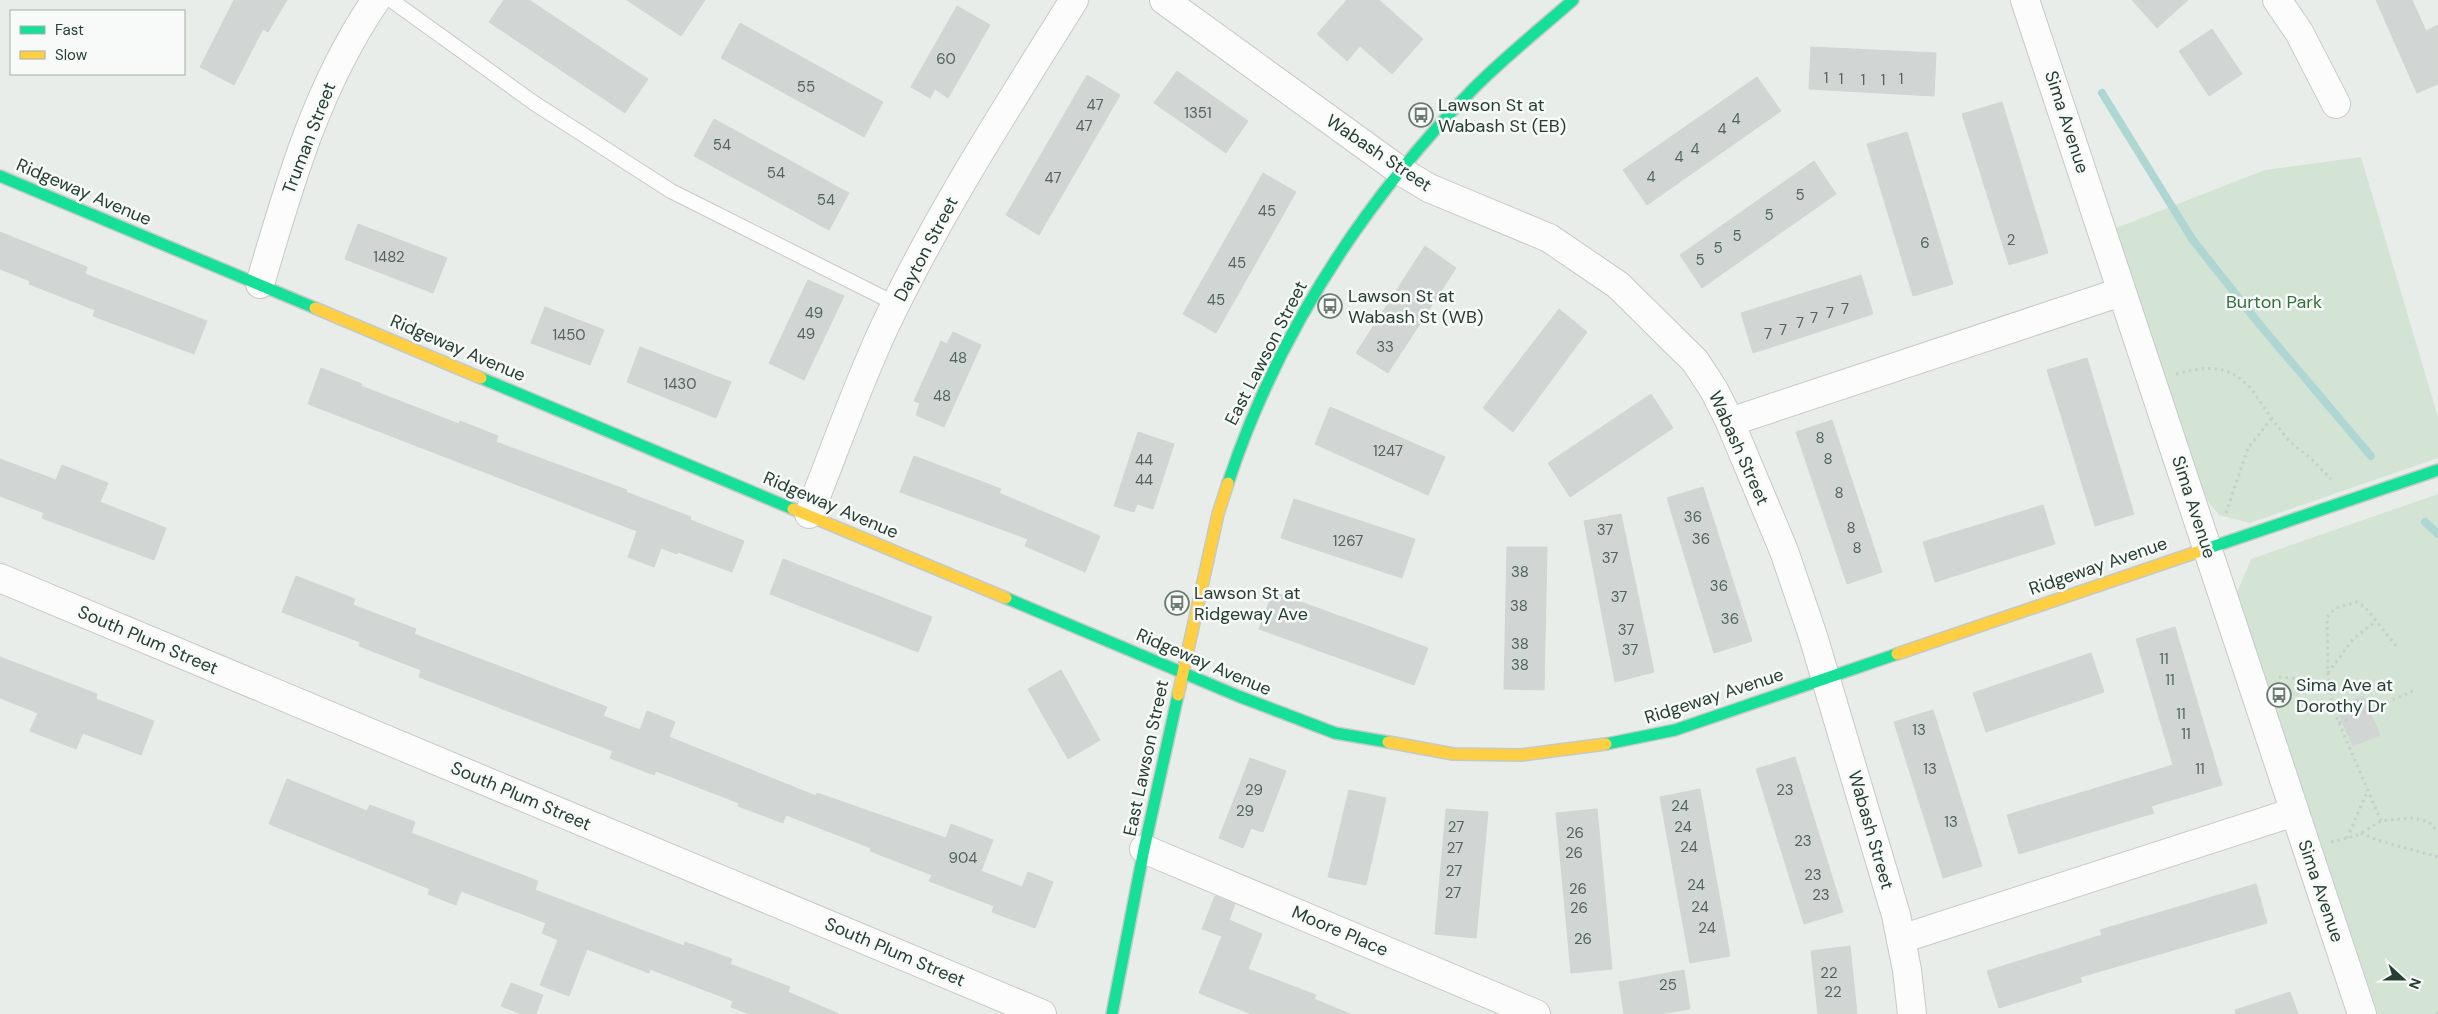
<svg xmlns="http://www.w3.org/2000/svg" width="2438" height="1014" font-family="'DM Sans',sans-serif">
  <rect width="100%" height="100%" fill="#e8edea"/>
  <g fill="#d3e4d5">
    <polygon points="2361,157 2438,417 2438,458 2250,523 2219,515 2207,500 2116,228 2265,170"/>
    <polygon points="2438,494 2438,1014 2378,1014 2236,595 2251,559"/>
  </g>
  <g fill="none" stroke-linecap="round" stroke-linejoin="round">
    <g stroke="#aed6d3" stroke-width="8">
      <polyline points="2102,93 2192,239 2260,325 2371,456"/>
      <polyline points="2425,522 2438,534"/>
    </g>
  </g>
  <g fill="#d1d5d3" stroke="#d1d6d3">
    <polygon points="234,0 287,0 268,32 263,29 234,85 200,67"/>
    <polygon points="504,0 529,0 648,79 625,113 489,22"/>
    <polygon points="627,0 705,0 681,36"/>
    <polygon points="1347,0 1379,0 1423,39 1392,74 1360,46 1347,61 1317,34"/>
    <polygon points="2132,0 2188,0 2157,28"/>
    <polygon points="2376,0 2412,0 2426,31 2438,25 2438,84 2417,93"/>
    <polygon points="957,6 990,25 948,98 935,89 930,98 911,87"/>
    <polygon points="740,23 883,102 864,137 721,58"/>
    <polygon points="2212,29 2242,74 2209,96 2179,51"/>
    <polygon points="1811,47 1936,53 1934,96 1809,89"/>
    <polygon points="1177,71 1248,121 1226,153 1154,103"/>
    <polygon points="1087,75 1120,95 1039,235 1006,215"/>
    <polygon points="1757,77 1781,111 1647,205 1623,170"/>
    <polygon points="2002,102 2048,253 2009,265 1962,114"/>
    <polygon points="714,119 849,193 829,230 694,156"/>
    <polygon points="1907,132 1953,284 1913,296 1867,144"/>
    <polygon points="1814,161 1836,194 1702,288 1680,255"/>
    <polygon points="1263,173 1296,192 1216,333 1183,314"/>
    <polygon points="358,224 447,258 433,293 345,259"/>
    <polygon points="0,232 87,267 85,274 207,321 194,354 93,316 95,310 29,284 30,281 0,269"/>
    <polygon points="1425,246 1456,268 1388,373 1356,353"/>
    <polygon points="1861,275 1873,314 1753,353 1741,313"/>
    <polygon points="808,280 844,296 804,380 769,363"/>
    <polygon points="545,307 604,330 590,365 531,343"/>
    <polygon points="1559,309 1587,332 1513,432 1483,408"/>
    <polygon points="953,332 981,345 944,427 916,415 920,403 914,401 941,341 947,344"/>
    <polygon points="640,347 731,382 716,418 627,382"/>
    <polygon points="2087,358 2134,514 2095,526 2047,370"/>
    <polygon points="321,368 362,384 361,386 459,424 460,421 498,436 496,442 627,490 626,492 691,517 690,520 744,541 732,572 678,552 677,554 661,548 654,567 628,557 637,531 308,404"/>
    <polygon points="1651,394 1673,428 1570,497 1548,463"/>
    <polygon points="1330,407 1445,457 1428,495 1315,444"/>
    <polygon points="1832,420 1882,572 1847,584 1796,432"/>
    <polygon points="1138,432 1174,444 1153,509 1137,504 1134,512 1114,506"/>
    <polygon points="914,456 1001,489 999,493 1100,536 1085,572 1025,546 1028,539 900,492"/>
    <polygon points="0,459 56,480 62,465 108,483 100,502 166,528 154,560 42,518 44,513 0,496"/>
    <polygon points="1703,487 1752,641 1714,653 1667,498"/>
    <polygon points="1294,499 1415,539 1402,578 1281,538"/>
    <polygon points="2043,505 2055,544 1935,582 1923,542"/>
    <polygon points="1621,514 1654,672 1615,682 1584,521"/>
    <polygon points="1507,547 1547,547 1544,690 1504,689"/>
    <polygon points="783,559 932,617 918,652 770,594"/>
    <polygon points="296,576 355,599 353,605 416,629 414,634 607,707 603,716 640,730 647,711 675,722 669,737 816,796 817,793 946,838 951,824 993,840 981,871 1022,887 1028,872 1053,882 1035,928 992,912 994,906 929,881 932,875 870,851 871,848 786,815 783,823 738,806 739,803 656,771 654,775 610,758 613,751 419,677 421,670 359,646 360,642 282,612"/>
    <polygon points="1273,592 1428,648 1414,685 1259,629"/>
    <polygon points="2175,627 2222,785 2151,806 2154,813 2019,854 2007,815 2173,765 2136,639"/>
    <polygon points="2091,653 2104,692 1986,732 1973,693"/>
    <polygon points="0,657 97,694 96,699 154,721 141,755 83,733 76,749 30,731 38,713 0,698"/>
    <polygon points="1061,670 1100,740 1068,759 1028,689"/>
    <polygon points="2363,696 2380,735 2353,746 2336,708"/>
    <polygon points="1933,710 1982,866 1943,878 1894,722"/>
    <polygon points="1795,757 1843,912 1804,924 1756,769"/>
    <polygon points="1250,758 1286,771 1263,832 1251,828 1243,848 1219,838"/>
    <polygon points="287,779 367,811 370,805 415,822 411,833 538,881 535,890 684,946 685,942 732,959 730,964 790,987 788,992 839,1014 749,1014 731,1007 733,1001 650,969 649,973 587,949 569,996 540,985 558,940 542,933 546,923 461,891 456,905 428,894 430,889 269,824"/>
    <polygon points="1700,789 1730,956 1690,963 1660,797"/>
    <polygon points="1349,790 1386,798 1366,885 1328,877"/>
    <polygon points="1446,809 1488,812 1476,938 1435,934"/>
    <polygon points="1597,809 1612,969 1571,973 1556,813"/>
    <polygon points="2256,884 2267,923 2080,977 2082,982 1999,1008 1987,971 2102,935 2100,930"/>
    <polygon points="1215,896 1235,904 1229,920 1262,934 1248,969 1316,995 1314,999 1350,1014 1251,1014 1199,993 1222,936 1202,929"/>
    <polygon points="1850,946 1857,1014 1818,1014 1811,951"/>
    <polygon points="1684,970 1690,1009 1660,1014 1624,1014 1619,982"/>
    <polygon points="511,983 543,995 536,1014 521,1014 501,1006"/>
    <polygon points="2290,992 2298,1014 2236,1014 2235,1010"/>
  </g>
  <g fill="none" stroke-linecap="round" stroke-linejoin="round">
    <g stroke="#c5cac7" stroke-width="16">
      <polyline id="lane" points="391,0 534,103 671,191 896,304"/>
    </g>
    <g stroke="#c5cac7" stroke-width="30">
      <g id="street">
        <polyline points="1164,0 1399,170 1429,188 1549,238 1618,285 1695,361 1714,390 1730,422 1784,551 1813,636 1896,915 1907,970 1912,1014"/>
        <polyline points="2025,0 2362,1014"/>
        <polyline points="2277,0 2299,32 2336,104"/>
        <path d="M260,284C289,185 317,86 376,0"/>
        <polyline points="1730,422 2121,292"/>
        <path d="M809,514C834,452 856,388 884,328C938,214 1007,107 1074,0"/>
        <polyline points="0,578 1042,1014"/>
        <polyline points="1144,849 1536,1014"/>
        <polyline points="1901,939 2294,812"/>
      </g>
    </g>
    <g stroke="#c4cac7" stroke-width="14">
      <g id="fast">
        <polyline points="0,176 315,308"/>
        <polyline points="481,378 793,509"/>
        <path d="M1228,483C1278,332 1363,202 1474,88C1505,57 1540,29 1573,0"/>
        <polyline points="2206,549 2438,470"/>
        <polyline points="1006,598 1238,696 1335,733 1388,742"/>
        <polyline points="1606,744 1675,730 1897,654"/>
        <polyline points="1112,1014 1144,849 1178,695"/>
      </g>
    </g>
    <g stroke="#c4cac7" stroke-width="14">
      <g id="slow">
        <polyline points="315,308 481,378"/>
        <polyline points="793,509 1006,598"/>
        <polyline points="1897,654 2206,549"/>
        <polyline points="1178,695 1218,514 1228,483"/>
        <polyline points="1388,742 1453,754 1521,755 1606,744"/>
      </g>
    </g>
    <g stroke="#c8ceca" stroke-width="3" stroke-dasharray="2.5 4" stroke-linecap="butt">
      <path d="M2176,374C2247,354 2249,393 2286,437C2292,445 2301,450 2309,457C2317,464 2324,472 2331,479"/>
      <polyline points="2226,513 2248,448 2271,419"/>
      <polyline points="2328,673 2353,639 2376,621"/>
      <polyline points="2279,677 2303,679 2329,690"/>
      <polyline points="2339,723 2415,690"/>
      <polyline points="2381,821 2333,709 2328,674 2327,617 2336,608 2357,602 2365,607 2397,647"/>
      <polyline points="2361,833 2377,840 2438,857"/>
      <polyline points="2347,838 2368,790"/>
      <polyline points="2331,842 2356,836 2381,821 2399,819 2414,818 2429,822 2438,832"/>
      <polyline points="2437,1014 2438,1012"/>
    </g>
    <use href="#lane" stroke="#fcfcfc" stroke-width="14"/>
    <use href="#street" stroke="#fcfcfc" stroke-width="28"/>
    <use href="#fast" stroke="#16e098" stroke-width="11"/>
    <use href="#slow" stroke="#ffcf43" stroke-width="11"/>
  </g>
  <defs>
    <g id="bus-ring" transform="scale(1.25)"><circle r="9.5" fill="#f7faf8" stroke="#6b7b73" stroke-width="1.5"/><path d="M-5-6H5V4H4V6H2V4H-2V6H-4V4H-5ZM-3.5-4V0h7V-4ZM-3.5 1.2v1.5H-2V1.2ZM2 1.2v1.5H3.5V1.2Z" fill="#6b7b73"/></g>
  </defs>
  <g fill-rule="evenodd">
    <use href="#bus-ring" x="1421" y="115"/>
    <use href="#bus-ring" x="1330" y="306"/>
    <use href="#bus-ring" x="1177" y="603"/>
    <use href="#bus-ring" x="2279" y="695"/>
  </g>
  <g text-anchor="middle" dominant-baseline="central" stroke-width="5" stroke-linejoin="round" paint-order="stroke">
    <g font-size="15" fill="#52645c">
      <text x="946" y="59">60</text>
      <text x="1826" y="78">1</text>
      <text x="1841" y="79">1</text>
      <text x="1901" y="79">1</text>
      <text x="1863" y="80">1</text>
      <text x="1883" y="80">1</text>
      <text x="806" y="87">55</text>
      <text x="1095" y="105">47</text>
      <text x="1198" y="113">1351</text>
      <text x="1736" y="119">4</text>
      <text x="1084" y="126">47</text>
      <text x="1722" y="129">4</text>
      <text x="722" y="145">54</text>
      <text x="1695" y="149">4</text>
      <text x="1679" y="157">4</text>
      <text x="776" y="173">54</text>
      <text x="1651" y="177">4</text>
      <text x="1053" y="178">47</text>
      <text x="1800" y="195">5</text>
      <text x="826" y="200">54</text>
      <text x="1267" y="211">45</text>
      <text x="1769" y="215">5</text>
      <text x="1737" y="236">5</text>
      <text x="2011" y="240">2</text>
      <text x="1925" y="243">6</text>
      <text x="1718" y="248">5</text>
      <text x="389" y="257">1482</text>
      <text x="1700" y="260">5</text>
      <text x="1237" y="263">45</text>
      <text x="1216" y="300">45</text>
      <text x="1845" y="309">7</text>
      <text x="814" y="313">49</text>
      <text x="1830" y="313">7</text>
      <text x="1814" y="318">7</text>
      <text x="1800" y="323">7</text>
      <text x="1783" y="330">7</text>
      <text x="806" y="334">49</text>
      <text x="1768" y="334">7</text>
      <text x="569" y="335">1450</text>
      <text x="1385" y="347">33</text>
      <text x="958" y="358">48</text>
      <text x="680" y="384">1430</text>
      <text x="942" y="396">48</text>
      <text x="1820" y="438">8</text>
      <text x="1388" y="451">1247</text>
      <text x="1828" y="459">8</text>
      <text x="1144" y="460">44</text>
      <text x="1144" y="480">44</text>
      <text x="1839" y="493">8</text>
      <text x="1693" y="517">36</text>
      <text x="1851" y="528">8</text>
      <text x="1605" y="530">37</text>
      <text x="1701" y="539">36</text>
      <text x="1348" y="541">1267</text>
      <text x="1857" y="548">8</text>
      <text x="1610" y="558">37</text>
      <text x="1520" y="572">38</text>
      <text x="1719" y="586">36</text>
      <text x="1619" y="597">37</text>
      <text x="1519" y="606">38</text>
      <text x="1730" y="619">36</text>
      <text x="1626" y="630">37</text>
      <text x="1520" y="644">38</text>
      <text x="1630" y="650">37</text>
      <text x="2164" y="659">11</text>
      <text x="1520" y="665">38</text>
      <text x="2170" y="680">11</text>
      <text x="2181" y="714">11</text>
      <text x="1919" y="730">13</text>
      <text x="2186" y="734">11</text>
      <text x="1930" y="769">13</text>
      <text x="2200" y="769">11</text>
      <text x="1254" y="790">29</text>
      <text x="1785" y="790">23</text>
      <text x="1680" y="806">24</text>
      <text x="1245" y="811">29</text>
      <text x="1951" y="822">13</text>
      <text x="1456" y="827">27</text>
      <text x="1683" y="827">24</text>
      <text x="1575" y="833">26</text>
      <text x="1803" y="841">23</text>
      <text x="1689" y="847">24</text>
      <text x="1455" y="848">27</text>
      <text x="1574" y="853">26</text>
      <text x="963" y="858">904</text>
      <text x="1454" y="871">27</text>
      <text x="1813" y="875">23</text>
      <text x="1696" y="885">24</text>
      <text x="1578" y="889">26</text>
      <text x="1453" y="893">27</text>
      <text x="1821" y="895">23</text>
      <text x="1700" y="907">24</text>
      <text x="1579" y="908">26</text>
      <text x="1707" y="928">24</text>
      <text x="1583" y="939">26</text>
      <text x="1829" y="973">22</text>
      <text x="1668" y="985">25</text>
      <text x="1833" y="992">22</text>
    </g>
    <g font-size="18" fill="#273e33" stroke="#f7faf8" text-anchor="start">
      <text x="1438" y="105">Lawson St at<tspan x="1438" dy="21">Wabash St (EB)</tspan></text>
      <text x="1348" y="296">Lawson St at<tspan x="1348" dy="21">Wabash St (WB)</tspan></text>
      <text x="1194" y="593">Lawson St at<tspan x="1194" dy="21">Ridgeway Ave</tspan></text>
      <text x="2296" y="685">Sima Ave at<tspan x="2296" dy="21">Dorothy Dr</tspan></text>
    </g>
    <g font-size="18" fill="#273e33" stroke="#f7faf8">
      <text transform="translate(2067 122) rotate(72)">Sima Avenue</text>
      <text transform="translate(309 138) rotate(-69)">Truman Street</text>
      <text transform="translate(1379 153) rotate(34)">Wabash Street</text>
      <text transform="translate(84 192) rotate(23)">Ridgeway Avenue</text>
      <text transform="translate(926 249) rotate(-62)">Dayton Street</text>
      <text transform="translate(458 348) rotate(23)">Ridgeway Avenue</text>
      <text transform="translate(1266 353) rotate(-63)">East Lawson Street</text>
      <text transform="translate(1739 448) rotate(66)">Wabash Street</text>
      <text transform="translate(831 505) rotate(23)">Ridgeway Avenue</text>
      <text transform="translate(2194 507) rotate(72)">Sima Avenue</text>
      <text transform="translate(2098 566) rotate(-19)">Ridgeway Avenue</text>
      <text transform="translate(148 640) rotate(23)">South Plum Street</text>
      <text transform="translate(1204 662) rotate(23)">Ridgeway Avenue</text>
      <text transform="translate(1714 696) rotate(-18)">Ridgeway Avenue</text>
      <text transform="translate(1146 758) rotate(-78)">East Lawson Street</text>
      <text transform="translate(521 796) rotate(23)">South Plum Street</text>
      <text transform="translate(1871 830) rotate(74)">Wabash Street</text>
      <text transform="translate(2321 891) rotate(71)">Sima Avenue</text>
      <text transform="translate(1340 931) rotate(23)">Moore Place</text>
      <text transform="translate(895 952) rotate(23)">South Plum Street</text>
    </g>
    <g font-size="18" fill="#357140" stroke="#f7faf8">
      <text x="2274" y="302">Burton Park</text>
    </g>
  </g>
  <rect x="10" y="10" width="175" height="65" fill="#f7faf8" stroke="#a4afa9"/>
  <rect x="20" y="26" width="25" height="8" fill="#16e098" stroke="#a4afa9"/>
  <text x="55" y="35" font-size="15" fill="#273e33">Fast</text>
  <rect x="20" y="51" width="25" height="8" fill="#ffcf43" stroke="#a4afa9"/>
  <text x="55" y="60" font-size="15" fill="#273e33">Slow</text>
  <g transform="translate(2403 979) rotate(111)" stroke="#f7faf8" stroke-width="4" paint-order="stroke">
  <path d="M0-4L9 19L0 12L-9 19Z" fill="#273e33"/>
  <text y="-8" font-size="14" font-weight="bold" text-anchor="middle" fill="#273e33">N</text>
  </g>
</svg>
